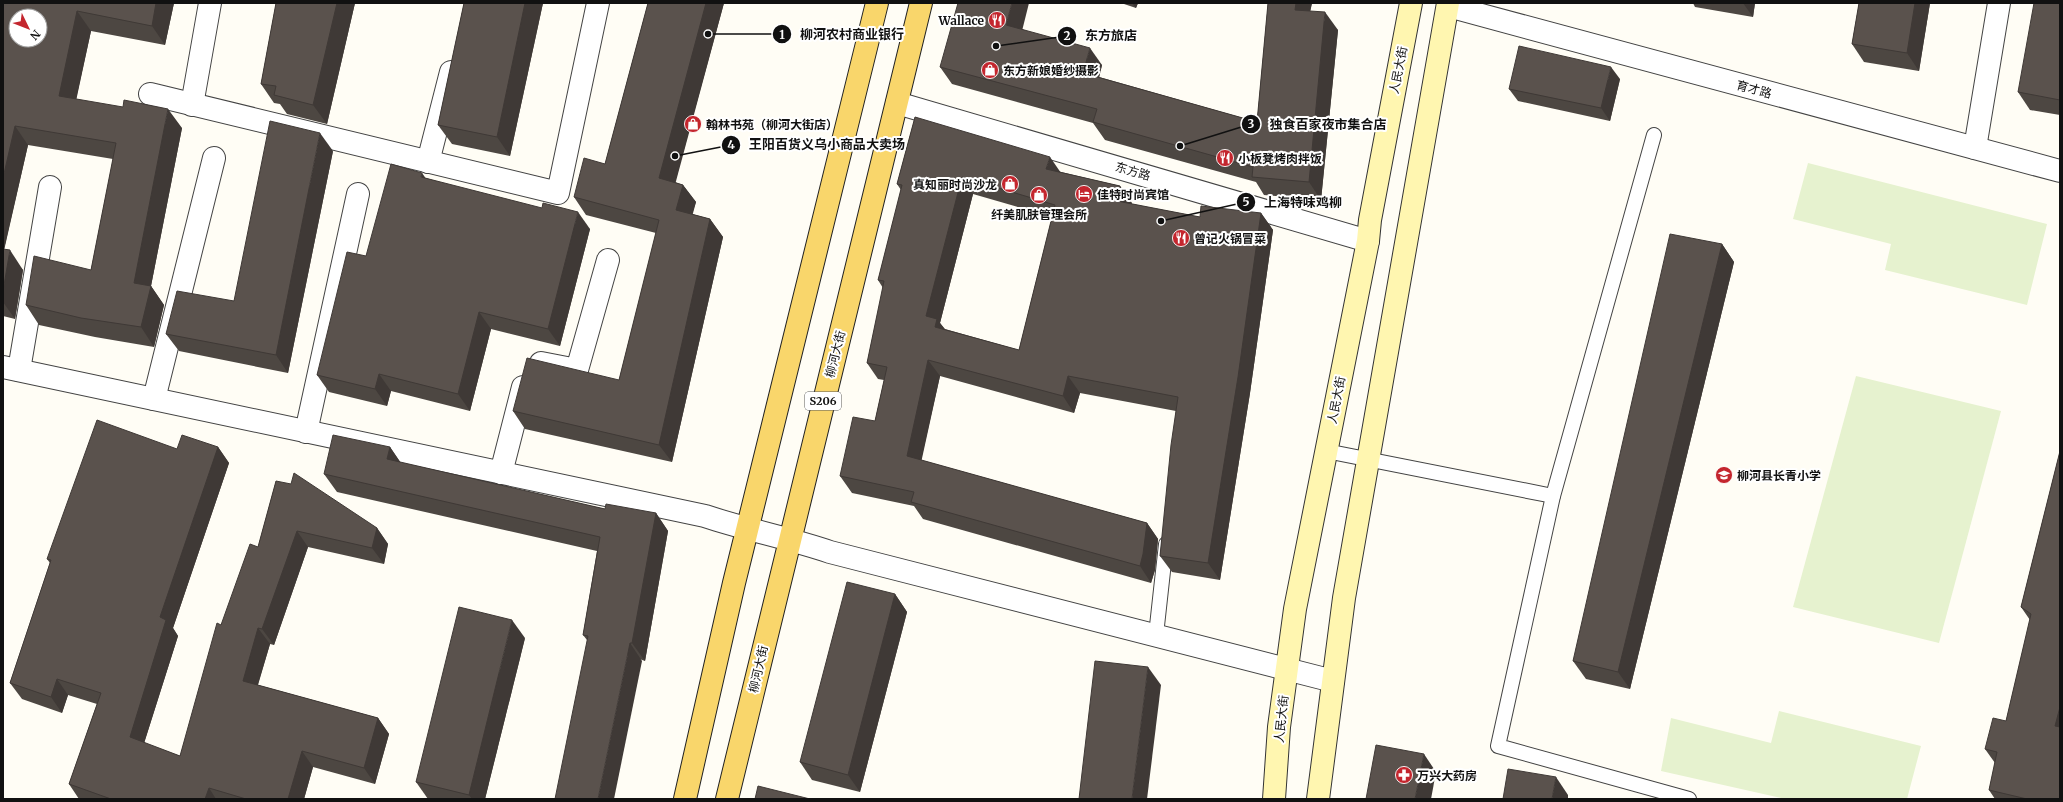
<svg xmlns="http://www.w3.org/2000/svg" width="2063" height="802" font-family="Merriweather,'Noto Sans SC',serif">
  <rect width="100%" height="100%" fill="#fffdf5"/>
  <g fill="#e6f2cf">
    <polygon points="1808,163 2047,224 2027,305 1885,270 1891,244 1793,219"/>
    <polygon points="1856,376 2001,411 1939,643 1793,607"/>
    <polygon points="1779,711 1921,746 1907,799 1786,799 1661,771 1671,718 1771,743"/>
  </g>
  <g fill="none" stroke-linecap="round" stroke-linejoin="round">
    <g stroke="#444" stroke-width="16">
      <g id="lane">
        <polyline points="1654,135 1553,496 1498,746 1689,799"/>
        <polyline points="1326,451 1553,496"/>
        <polyline points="1156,635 1166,544"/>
      </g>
    </g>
    <g stroke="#444" stroke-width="24">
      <g id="street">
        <polyline points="1448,6 2060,171"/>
        <polyline points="150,94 558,193 598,3"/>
        <polyline points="897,103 1368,241"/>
        <polyline points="192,105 210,3"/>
        <polyline points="1975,148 1999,3"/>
        <polyline points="428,162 451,72"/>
        <polyline points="541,363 577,370 608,260"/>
        <path d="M3,367L705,516C747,530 789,538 830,552L1333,681"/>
        <polyline points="19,370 50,187"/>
        <polyline points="154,399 214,158"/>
        <polyline points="306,432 358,194"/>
        <polyline points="501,473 523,387"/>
      </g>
    </g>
    <g stroke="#333" stroke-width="24">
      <g id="secondary">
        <polyline points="1274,799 1279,727 1295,609 1368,241 1370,220 1411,3"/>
        <polyline points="1318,799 1344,598 1448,3"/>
      </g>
    </g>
    <g stroke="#222" stroke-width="24">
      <g id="primary">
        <polyline points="685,799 734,583 877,3"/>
        <polyline points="727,799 921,3"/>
      </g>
    </g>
    <use href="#lane" stroke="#fff" stroke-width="14"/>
    <use href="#street" stroke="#fff" stroke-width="22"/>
    <use href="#secondary" stroke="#fff6b0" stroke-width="22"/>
    <use href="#primary" stroke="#f9d66b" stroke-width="22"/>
  </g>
  <g fill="#4d4742" fill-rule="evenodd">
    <polygon points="3,3 174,3 165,45 91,31 76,99 182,128 151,286 164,305 154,347 95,337 39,325 26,305 91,270 113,159 28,145 4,249 23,270 15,319 3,316"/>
    <polygon points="276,3 355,3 327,124 287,114 280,104 274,103 261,84"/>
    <polygon points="464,3 543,3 510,156 452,144 438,125"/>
    <polygon points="648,3 724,3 675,182 683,185 696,202 692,214 710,219 723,237 672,462 525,429 513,411 619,380 656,233 586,215 574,197 605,164"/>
    <polygon points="1121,3 1138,3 1136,8"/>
    <polygon points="1268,3 1312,3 1310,11 1338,30 1321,200 1264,195 1256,182 1105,140 1093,123 952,84 940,67 1022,29 1102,65 1099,77 1257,122"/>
    <polygon points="1693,3 1755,3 1753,17 1695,7"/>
    <polygon points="1859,3 1930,3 1919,71 1864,62 1852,44"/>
    <polygon points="2060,3 2060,115 2030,110 2018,92"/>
    <polygon points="1620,79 1610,121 1518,101 1509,89"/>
    <path d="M915,117L1061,172L1120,186L1132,204L1200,217L1261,213L1273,230L1250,393L1220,580L1172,572L1160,556L1176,411L1080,393L1074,413L940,376L921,460L1147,523L1158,539L1155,570L1151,583L923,519L914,506L852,493L840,476L875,421L884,380L878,379L867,363L883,288L878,280L901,190L897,184ZM973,194L1052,217L1019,350L945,329L940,323Z"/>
    <polygon points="333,151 288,373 179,351 166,334 234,301"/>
    <polygon points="426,178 590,229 560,346 491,329 470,411 391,391 387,406 329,392 317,375 366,256"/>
    <polygon points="1722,244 1734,262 1630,689 1586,679 1573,661"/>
    <polygon points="218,447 229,463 173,628 178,636 144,743 180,756 221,625 258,547 276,481 377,528 388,544 384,564 308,547 274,645 270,644 258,685 378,718 389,734 375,784 313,767 304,799 79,799 69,784 97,704 68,695 62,713 22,699 10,683 50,563 47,559 177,449"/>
    <polygon points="390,447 401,463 605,509 656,513 668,531 645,661 587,640 583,635 597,551 337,492 324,474"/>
    <polygon points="2060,451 2060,799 1995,799 1989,790 1995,763 1985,749 2006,721 2030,620 2021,607"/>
    <polygon points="895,594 907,612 860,792 812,780 800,762"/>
    <polygon points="525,638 485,799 428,799 416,782"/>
  </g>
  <g fill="#3f3936">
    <polygon points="156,3 174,3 165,45 152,26"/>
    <polygon points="337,3 355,3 327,124 313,105"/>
    <polygon points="525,3 543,3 510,156 497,137"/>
    <polygon points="706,3 724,3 672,196 659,178"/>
    <polygon points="1012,3 1029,3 1019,43 1006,25"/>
    <polygon points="1132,3 1138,3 1136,8"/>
    <polygon points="1296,3 1312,3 1307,27 1295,10"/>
    <polygon points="1743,3 1755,3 1753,17"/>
    <polygon points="1915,3 1930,3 1919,71 1907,53"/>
    <polygon points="77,11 91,31 73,115 59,96"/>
    <polygon points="1325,12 1338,30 1321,200 1309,182"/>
    <polygon points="1090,48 1102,65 1096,91 1083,73"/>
    <polygon points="1611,67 1620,79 1610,121 1601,108"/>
    <polygon points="168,109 182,128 151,286 164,305 154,347 141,327 134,283"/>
    <polygon points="15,126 28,145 3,255 3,178"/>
    <polygon points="320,133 333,151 288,373 276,355"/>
    <polygon points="1050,157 1061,173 1046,169"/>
    <polygon points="422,173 434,190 421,177"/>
    <polygon points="962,177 973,194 940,323 949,335 938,331 926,316"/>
    <polygon points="683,185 696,202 689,228 676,210"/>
    <polygon points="1120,186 1132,203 1128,217 1117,201"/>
    <polygon points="578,212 590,229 560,346 548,329"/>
    <polygon points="1261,213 1273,230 1250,393 1220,580 1208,563"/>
    <polygon points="710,219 723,237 672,462 659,445"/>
    <polygon points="1722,244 1734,262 1630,689 1618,672"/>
    <polygon points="10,250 23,270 15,319 3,302 3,291"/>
    <polygon points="479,312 491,329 470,411 458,394"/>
    <polygon points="928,360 940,376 919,472 907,456"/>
    <polygon points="379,374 391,391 387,406 375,389"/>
    <polygon points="1068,376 1080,393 1074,413 1063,396"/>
    <polygon points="218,447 229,463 173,628 178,636 141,753 130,737 160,617"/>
    <polygon points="390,447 402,465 387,459"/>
    <polygon points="656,513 668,531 645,661 632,643"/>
    <polygon points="1147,523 1158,539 1155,570 1151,583 1140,566"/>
    <polygon points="377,528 388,544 384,564 372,548"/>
    <polygon points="297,531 308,547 274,645 262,629"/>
    <polygon points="895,594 907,612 860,792 848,775"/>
    <polygon points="512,620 525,638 485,799 472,799 469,795"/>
    <polygon points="258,628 270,644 254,697 243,681"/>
    <polygon points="630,643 642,661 614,799 598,799"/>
    <polygon points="1148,667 1161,685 1147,799 1132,799"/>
    <polygon points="57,679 68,695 62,713 51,697"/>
    <polygon points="2060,707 2060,733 2055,726"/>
    <polygon points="378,718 389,734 375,784 364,768"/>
    <polygon points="302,751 313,767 304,799 288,799"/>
    <polygon points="1424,754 1436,772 1431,799 1415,799"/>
    <polygon points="1556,777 1568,795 1568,799 1552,799"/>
    <polygon points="209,788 216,799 205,799"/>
  </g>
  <g fill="#5a524d" stroke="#3f3936" fill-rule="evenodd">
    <path d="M3,3H156L152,26L77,11L59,96L123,107L124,100L168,109L134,283L151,286L141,327L81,318L26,305L34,256L91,270L116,143L15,126L3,178ZM16,16H40V40H16Z"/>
    <polygon points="276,3 337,3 313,105 274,95 276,86 261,84"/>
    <polygon points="464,3 525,3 497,137 438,125"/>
    <polygon points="648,3 706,3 659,178 683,185 676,210 710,219 659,445 513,411 527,358 619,380 659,220 574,197 584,158 605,164"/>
    <polygon points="958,3 1012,3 1006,25 1090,48 1083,73 1257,122 1268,3 1296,3 1295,10 1325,12 1309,182 1252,177 1253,167 1093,122 1097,109 940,67"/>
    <polygon points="1859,3 1915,3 1907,53 1852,44"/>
    <polygon points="2034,3 2060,3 2060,100 2018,92"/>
    <polygon points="1519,46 1611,67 1601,108 1509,89"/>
    <path d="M915,117L1050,157L1046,169L1120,186L1117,201L1200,217L1201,206L1261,213L1238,377L1208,563L1160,556L1171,445L1178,397L1068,376L1063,396L928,360L907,456L1147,523L1143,554L1140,566L911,502L914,492L840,476L853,417L875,421L887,367L867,363L884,281L878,280L902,185L897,184ZM962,177L1055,205L1019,350L935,327L937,319L926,316Z"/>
    <polygon points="270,121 320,133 276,355 166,334 177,291 234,301"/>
    <polygon points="391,164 422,173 421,177 542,208 543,203 578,212 548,329 479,312 458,394 379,374 375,389 317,375 347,252 366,256"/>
    <polygon points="1670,234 1722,244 1618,672 1573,661"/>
    <polygon points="3,249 10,250 3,291"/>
    <polygon points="97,420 177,449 182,435 218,447 160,617 166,620 130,737 180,756 217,623 221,625 250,544 258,547 276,481 291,484 294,473 377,528 372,548 297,531 262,629 258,628 243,681 378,718 364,768 302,751 288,799 246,799 209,788 205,799 111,799 69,784 101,693 57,679 51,697 10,683 51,560 47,559"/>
    <polygon points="333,435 390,447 387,459 605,509 606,504 656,513 632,643 630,643 598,799 555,799 588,636 583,635 600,537 324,474"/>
    <polygon points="2060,451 2060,707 2055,726 2060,727 2060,799 2027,799 1989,790 1997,752 1985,749 1993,718 2006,721 2031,614 2021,607"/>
    <polygon points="847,582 895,594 848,775 800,762"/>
    <polygon points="459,607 512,620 469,795 416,782"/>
    <polygon points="1095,661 1148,667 1132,799 1079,799"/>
    <polygon points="1376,745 1424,754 1415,799 1366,799"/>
    <polygon points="1508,769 1556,777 1552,799 1503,799"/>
    <polygon points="758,786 810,799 755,799"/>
  </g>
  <defs>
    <g id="restaurant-disc" transform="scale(0.9)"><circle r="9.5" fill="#c4262e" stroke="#fff"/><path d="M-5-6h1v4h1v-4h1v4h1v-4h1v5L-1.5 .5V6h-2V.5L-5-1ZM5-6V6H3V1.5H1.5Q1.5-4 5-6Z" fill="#fff"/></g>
    <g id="shop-disc" transform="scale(0.9)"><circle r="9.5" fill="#c4262e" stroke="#fff"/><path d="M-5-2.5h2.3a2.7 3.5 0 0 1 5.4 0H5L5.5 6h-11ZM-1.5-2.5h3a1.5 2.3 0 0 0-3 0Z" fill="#fff"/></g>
    <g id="hotel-disc" transform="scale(0.9)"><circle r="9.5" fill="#c4262e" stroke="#fff"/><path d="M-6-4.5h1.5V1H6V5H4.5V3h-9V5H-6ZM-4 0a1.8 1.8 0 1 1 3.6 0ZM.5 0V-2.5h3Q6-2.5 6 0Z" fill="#fff"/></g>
    <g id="school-disc" transform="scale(0.9)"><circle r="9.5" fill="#c4262e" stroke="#fff"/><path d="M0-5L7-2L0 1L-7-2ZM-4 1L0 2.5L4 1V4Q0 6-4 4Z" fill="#fff"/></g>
    <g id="pharmacy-disc" transform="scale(0.9)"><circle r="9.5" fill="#c4262e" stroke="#fff"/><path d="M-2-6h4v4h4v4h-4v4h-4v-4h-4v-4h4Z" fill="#fff"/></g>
  </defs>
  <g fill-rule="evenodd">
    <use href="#restaurant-disc" x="997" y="20"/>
    <use href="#shop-disc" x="990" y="70"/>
    <use href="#shop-disc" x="693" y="124"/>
    <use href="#restaurant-disc" x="1225" y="158"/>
    <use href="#shop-disc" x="1010" y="184"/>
    <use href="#hotel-disc" x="1084" y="194"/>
    <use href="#shop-disc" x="1039" y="195"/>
    <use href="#restaurant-disc" x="1181" y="238"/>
    <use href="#school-disc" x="1724" y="475"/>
    <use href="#pharmacy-disc" x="1404" y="775"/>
  </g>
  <g text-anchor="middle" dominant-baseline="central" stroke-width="4" stroke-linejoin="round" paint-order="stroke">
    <rect fill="#fff" stroke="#585858" stroke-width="1" x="805" y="392" width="36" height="18" rx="3"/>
    <g font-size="11" font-weight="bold" fill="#111">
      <text x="823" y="401">S206</text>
    </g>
    <g font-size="12" font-weight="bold" fill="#111" stroke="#fff" text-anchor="start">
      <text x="984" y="20" text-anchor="end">Wallace</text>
      <text x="1003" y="70">东方新娘婚纱摄影</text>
      <text x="706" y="124">翰林书苑（柳河大街店）</text>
      <text x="1238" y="158">小板凳烤肉拌饭</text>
      <text x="997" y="184" text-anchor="end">真知丽时尚沙龙</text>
      <text x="1097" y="194">佳特时尚宾馆</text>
      <text x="1039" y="214" text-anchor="middle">纤美肌肤管理会所</text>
      <text x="1194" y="238">曾记火锅冒菜</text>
      <text x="1737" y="475">柳河县长青小学</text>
      <text x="1417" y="775">万兴大药房</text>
    </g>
    <g font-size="12" fill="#111" stroke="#fff">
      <text transform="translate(1398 70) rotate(-79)">人民大街</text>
      <text transform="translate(1754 89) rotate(15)">育才路</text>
      <text transform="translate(1133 171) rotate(16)">东方路</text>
      <text transform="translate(835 354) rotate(-76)">柳河大街</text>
      <text transform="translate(1336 400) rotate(-79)">人民大街</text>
      <text transform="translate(758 669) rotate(-77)">柳河大街</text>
      <text transform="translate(1281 719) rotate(-84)">人民大街</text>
    </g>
  </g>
  <path fill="none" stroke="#111" stroke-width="1.5" d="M708 34L782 34M996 46L1067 36M1180 146L1251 124M675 156L731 145M1161 221L1246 202"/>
  <g fill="#111" stroke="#fff" stroke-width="1.5">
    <circle cx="708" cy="34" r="4"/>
    <circle cx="996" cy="46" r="4"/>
    <circle cx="1180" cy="146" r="4"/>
    <circle cx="675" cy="156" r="4"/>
    <circle cx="1161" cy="221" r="4"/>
    <circle cx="782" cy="34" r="10"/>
    <circle cx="1067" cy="36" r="10"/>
    <circle cx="1251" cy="124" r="10"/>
    <circle cx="731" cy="145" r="10"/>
    <circle cx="1246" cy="202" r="10"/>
  </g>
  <g font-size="12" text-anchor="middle" font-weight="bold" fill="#fff">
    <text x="782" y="39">1</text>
    <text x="1067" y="40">2</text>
    <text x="1251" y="128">3</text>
    <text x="731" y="149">4</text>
    <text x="1246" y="206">5</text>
  </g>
  <g font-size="13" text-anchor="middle" font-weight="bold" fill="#111" stroke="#fff" stroke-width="4" stroke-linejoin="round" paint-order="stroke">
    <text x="852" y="39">柳河农村商业银行</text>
    <text x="1111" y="40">东方旅店</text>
    <text x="1328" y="129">独食百家夜市集合店</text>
    <text x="827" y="149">王阳百货义乌小商品大卖场</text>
    <text x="1303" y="207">上海特味鸡柳</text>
  </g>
  <rect width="2063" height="802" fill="none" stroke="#111111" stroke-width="8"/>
  <g transform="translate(28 28) rotate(133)"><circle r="19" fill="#ffffff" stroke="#a0a0a0"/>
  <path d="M0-3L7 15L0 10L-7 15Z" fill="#c4262e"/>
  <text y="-6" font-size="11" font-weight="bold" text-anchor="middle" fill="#111111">N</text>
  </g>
</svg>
